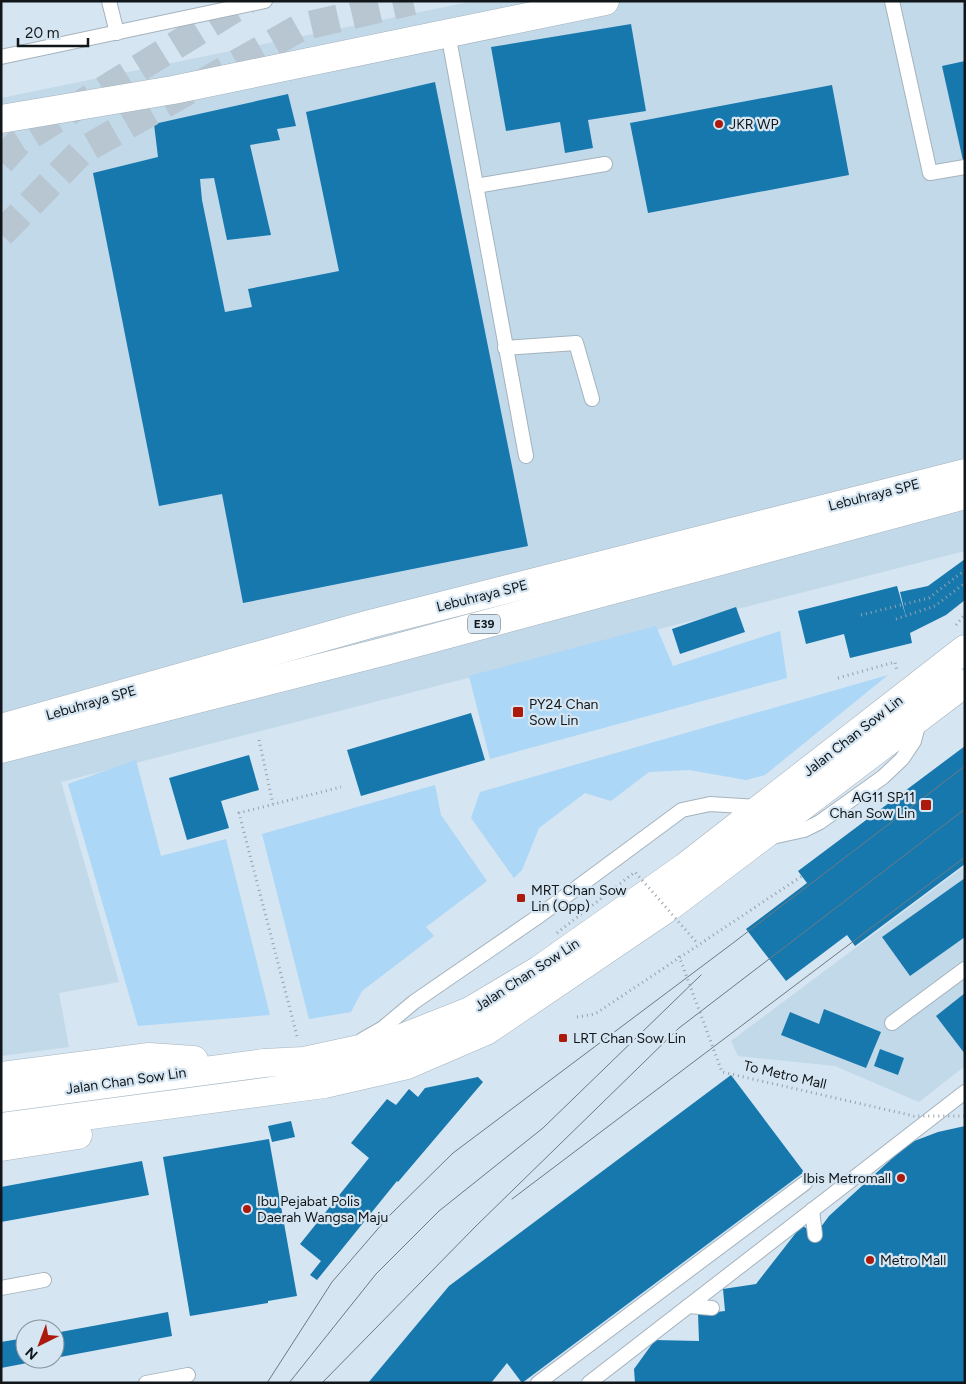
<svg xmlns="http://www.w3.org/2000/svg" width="966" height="1384" font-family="Figtree,sans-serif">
  <rect width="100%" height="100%" fill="#d5e5f1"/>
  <g fill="#c2d9e9">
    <polygon points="474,1 965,1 965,551 61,782 119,982 59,993 69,1047 1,1056 1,98"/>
    <polygon points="965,866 965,1066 919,1102 835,1066 738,1056 731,1041"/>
  </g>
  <g fill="#acd7f7">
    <polygon points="656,626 673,666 780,631 787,678 490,759 469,676"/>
    <polygon points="888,675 765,775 746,780 689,770 649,772 611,801 585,793 539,828 522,870 514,878 471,818 480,792"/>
    <polygon points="136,760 161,856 226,839 270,1015 138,1026 68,784"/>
    <polygon points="435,785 441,815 487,881 426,927 434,936 362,991 351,1012 309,1019 262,834"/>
  </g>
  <g fill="#1778ae">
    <polygon points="631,24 646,111 588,120 593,148 565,153 560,122 506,131 491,47"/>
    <polygon points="965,61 965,165 964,165 942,66"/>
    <polygon points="435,82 528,546 243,603 222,494 159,506 93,173 158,157 154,124 288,94 296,126 277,129 280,140 250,145 271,235 227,240 214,178 200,179 202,200 225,312 252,307 248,289 339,271 306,112"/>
    <polygon points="832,85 849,175 648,213 630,123"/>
    <polygon points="965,559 965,600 946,615 910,633 912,643 850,658 844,634 806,644 798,611 897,586 906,617 900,592 928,586"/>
    <polygon points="736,607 745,632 680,654 672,629"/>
    <polygon points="471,713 485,760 361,796 347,750"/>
    <polygon points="965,746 965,864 855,946 847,935 786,981 746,929 807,883 798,871"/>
    <polygon points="249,755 259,790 221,801 229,828 187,840 169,778"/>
    <polygon points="965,878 965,937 910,976 882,937"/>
    <polygon points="965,993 965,1054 936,1016"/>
    <polygon points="824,1009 881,1032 866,1068 781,1035 790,1012 819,1024"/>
    <polygon points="880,1049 904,1058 898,1075 874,1066"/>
    <polygon points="731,1075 804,1172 522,1383 507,1363 491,1383 368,1383 449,1286"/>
    <polygon points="478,1077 483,1082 398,1182 397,1181 317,1280 310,1275 321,1261 300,1244 369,1158 351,1143 387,1099 396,1105 409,1089 418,1097 425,1088"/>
    <polygon points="291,1121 295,1137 272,1142 268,1126"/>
    <polygon points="965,1126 965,1383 635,1383 634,1369 655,1340 699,1341 698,1314 725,1311 723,1289 756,1284 802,1225 815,1235 829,1216 909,1143 938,1132"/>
    <polygon points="269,1139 297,1296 268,1301 268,1303 190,1316 163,1157"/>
    <polygon points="142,1161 149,1195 1,1222 1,1187"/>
    <polygon points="168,1312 172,1336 55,1358 55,1333"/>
    <polygon points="25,1338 25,1359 43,1360 1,1368 1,1342"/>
  </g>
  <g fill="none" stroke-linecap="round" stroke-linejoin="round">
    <g stroke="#b7c6d1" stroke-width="28" stroke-dasharray="28 14" stroke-linecap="butt">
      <polyline points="1,162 18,143 247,1"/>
      <polyline points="1,234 82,151 301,27 413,1"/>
    </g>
    <g stroke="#a4b3be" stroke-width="16">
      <g id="service">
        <polyline points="109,1 117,33"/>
        <polyline points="892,1 930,173 965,167"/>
        <polyline points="448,33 526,456"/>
        <polyline points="1,57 265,1"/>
        <polyline points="476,186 605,164"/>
        <polyline points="505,348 576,343 592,399"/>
        <polyline points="772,837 804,830 820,822 883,777 902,759 914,741 919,722"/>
        <polyline points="892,1023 965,969"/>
        <polyline points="362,1040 383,1028 414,1002 536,918 682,810 710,804 758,807"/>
        <polyline points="812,1210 815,1235"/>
        <polyline points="1,1288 44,1280"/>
        <polyline points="688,1306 712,1308"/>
        <polyline points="146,1383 188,1375"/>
        <polyline points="538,1383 805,1183"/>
        <polyline points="589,1383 965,1092"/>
      </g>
    </g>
    <g stroke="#a4b3be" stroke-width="29">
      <polyline id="minor" points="1,119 173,90 605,1"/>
    </g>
    <g stroke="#a4b3be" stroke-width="29">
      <g id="tertiary">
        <polyline points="1,1076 149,1057 194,1060"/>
        <polyline points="1,1098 264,1063 304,1061 392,1042 470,1011 539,970 685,867 965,649"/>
        <polyline points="1,1127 324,1084 407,1065 486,1031 669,907 965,683"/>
        <polyline points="1,1147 78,1135"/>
      </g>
    </g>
    <g stroke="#a4b3be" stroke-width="29">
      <g id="motorway">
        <polyline points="1,728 370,624 965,473"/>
        <polyline points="1,749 382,652 965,495"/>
      </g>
    </g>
    <g stroke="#95a2ab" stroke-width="3" stroke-dasharray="1 4" stroke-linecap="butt">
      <polyline points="861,615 929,598 965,570"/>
      <polyline points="896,619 935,606 965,583"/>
      <polyline points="956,625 965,614"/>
      <polyline points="838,678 895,662 897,671"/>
      <polyline points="259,740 273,804"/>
      <polyline points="577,1017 595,1014 802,876"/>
      <polyline points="297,1036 239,813 341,787"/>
    </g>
    <use href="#service" stroke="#fff" stroke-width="14"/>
    <use href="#minor" stroke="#fff" stroke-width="28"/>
    <use href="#tertiary" stroke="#fff" stroke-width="28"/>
    <use href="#motorway" stroke="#fff" stroke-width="28"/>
    <g stroke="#6e7981" stroke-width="1">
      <polyline points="512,1199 965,857"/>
      <polyline points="267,1383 332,1282 389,1216 453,1153 733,943 965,766"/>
      <polyline points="289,1383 376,1274 439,1211 543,1128 701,975"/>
      <polyline points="322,1383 476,1226 679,1028 965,809"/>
    </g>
    <g stroke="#95a2ab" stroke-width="3" stroke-dasharray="1 4" stroke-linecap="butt">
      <polyline points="557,933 635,872 698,944"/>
      <polyline points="679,956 722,1072 914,1116 965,1116"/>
    </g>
  </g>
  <g fill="#ab1a0d" stroke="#d5e5f1" stroke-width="2">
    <circle cx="719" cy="124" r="5"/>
    <rect x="512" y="706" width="12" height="12" rx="2.5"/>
    <rect x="920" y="799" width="12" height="12" rx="2.5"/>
    <rect x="516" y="893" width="10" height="10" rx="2.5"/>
    <rect x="558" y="1033" width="10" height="10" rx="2.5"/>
    <circle cx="901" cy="1178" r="5"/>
    <circle cx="247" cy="1209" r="5"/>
    <circle cx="870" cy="1260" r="5"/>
  </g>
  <g text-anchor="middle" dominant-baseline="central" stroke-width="4.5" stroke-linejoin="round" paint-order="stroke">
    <rect fill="#d5e5f1" stroke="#4b545a" stroke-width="1" x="468" y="614.5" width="32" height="19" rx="4"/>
    <g font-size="12" font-weight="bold" fill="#10161a">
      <text x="484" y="624">E39</text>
    </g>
    <g font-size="14" fill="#10161a" stroke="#d5e5f1" text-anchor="start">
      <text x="729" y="124">JKR WP</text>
      <text x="529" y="704">PY24 Chan<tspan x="529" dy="16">Sow Lin</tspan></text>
      <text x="915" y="797" text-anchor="end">AG11 SP11<tspan x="915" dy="16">Chan Sow Lin</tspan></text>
      <text x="531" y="890">MRT Chan Sow<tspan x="531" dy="16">Lin (Opp)</tspan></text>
      <text x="573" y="1038">LRT Chan Sow Lin</text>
      <text x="891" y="1178" text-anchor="end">Ibis Metromall</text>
      <text x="257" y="1201">Ibu Pejabat Polis<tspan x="257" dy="16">Daerah Wangsa Maju</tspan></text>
      <text x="880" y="1260">Metro Mall</text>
    </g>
    <g font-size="14" fill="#10161a" stroke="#d5e5f1">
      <text transform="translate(874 495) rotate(-14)">Lebuhraya SPE</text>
      <text transform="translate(482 596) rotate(-14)">Lebuhraya SPE</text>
      <text transform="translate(91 703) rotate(-16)">Lebuhraya SPE</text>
      <text transform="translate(853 736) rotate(-38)">Jalan Chan Sow Lin</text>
      <text transform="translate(527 975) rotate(-33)">Jalan Chan Sow Lin</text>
      <text transform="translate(785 1075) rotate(13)">To Metro Mall</text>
      <text transform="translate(126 1081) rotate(-8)">Jalan Chan Sow Lin</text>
    </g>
  </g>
  <rect width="966" height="1384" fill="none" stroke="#10161a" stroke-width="5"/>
  <g transform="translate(40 1344) rotate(222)"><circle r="24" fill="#d5e5f1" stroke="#86929b"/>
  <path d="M0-4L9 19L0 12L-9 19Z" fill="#ab1a0d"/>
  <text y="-8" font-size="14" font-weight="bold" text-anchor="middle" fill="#10161a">N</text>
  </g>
  <path d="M18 38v8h70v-8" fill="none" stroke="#10161a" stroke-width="2.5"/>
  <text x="25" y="38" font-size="15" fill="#10161a" stroke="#d5e5f1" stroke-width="4" paint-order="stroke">20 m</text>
</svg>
